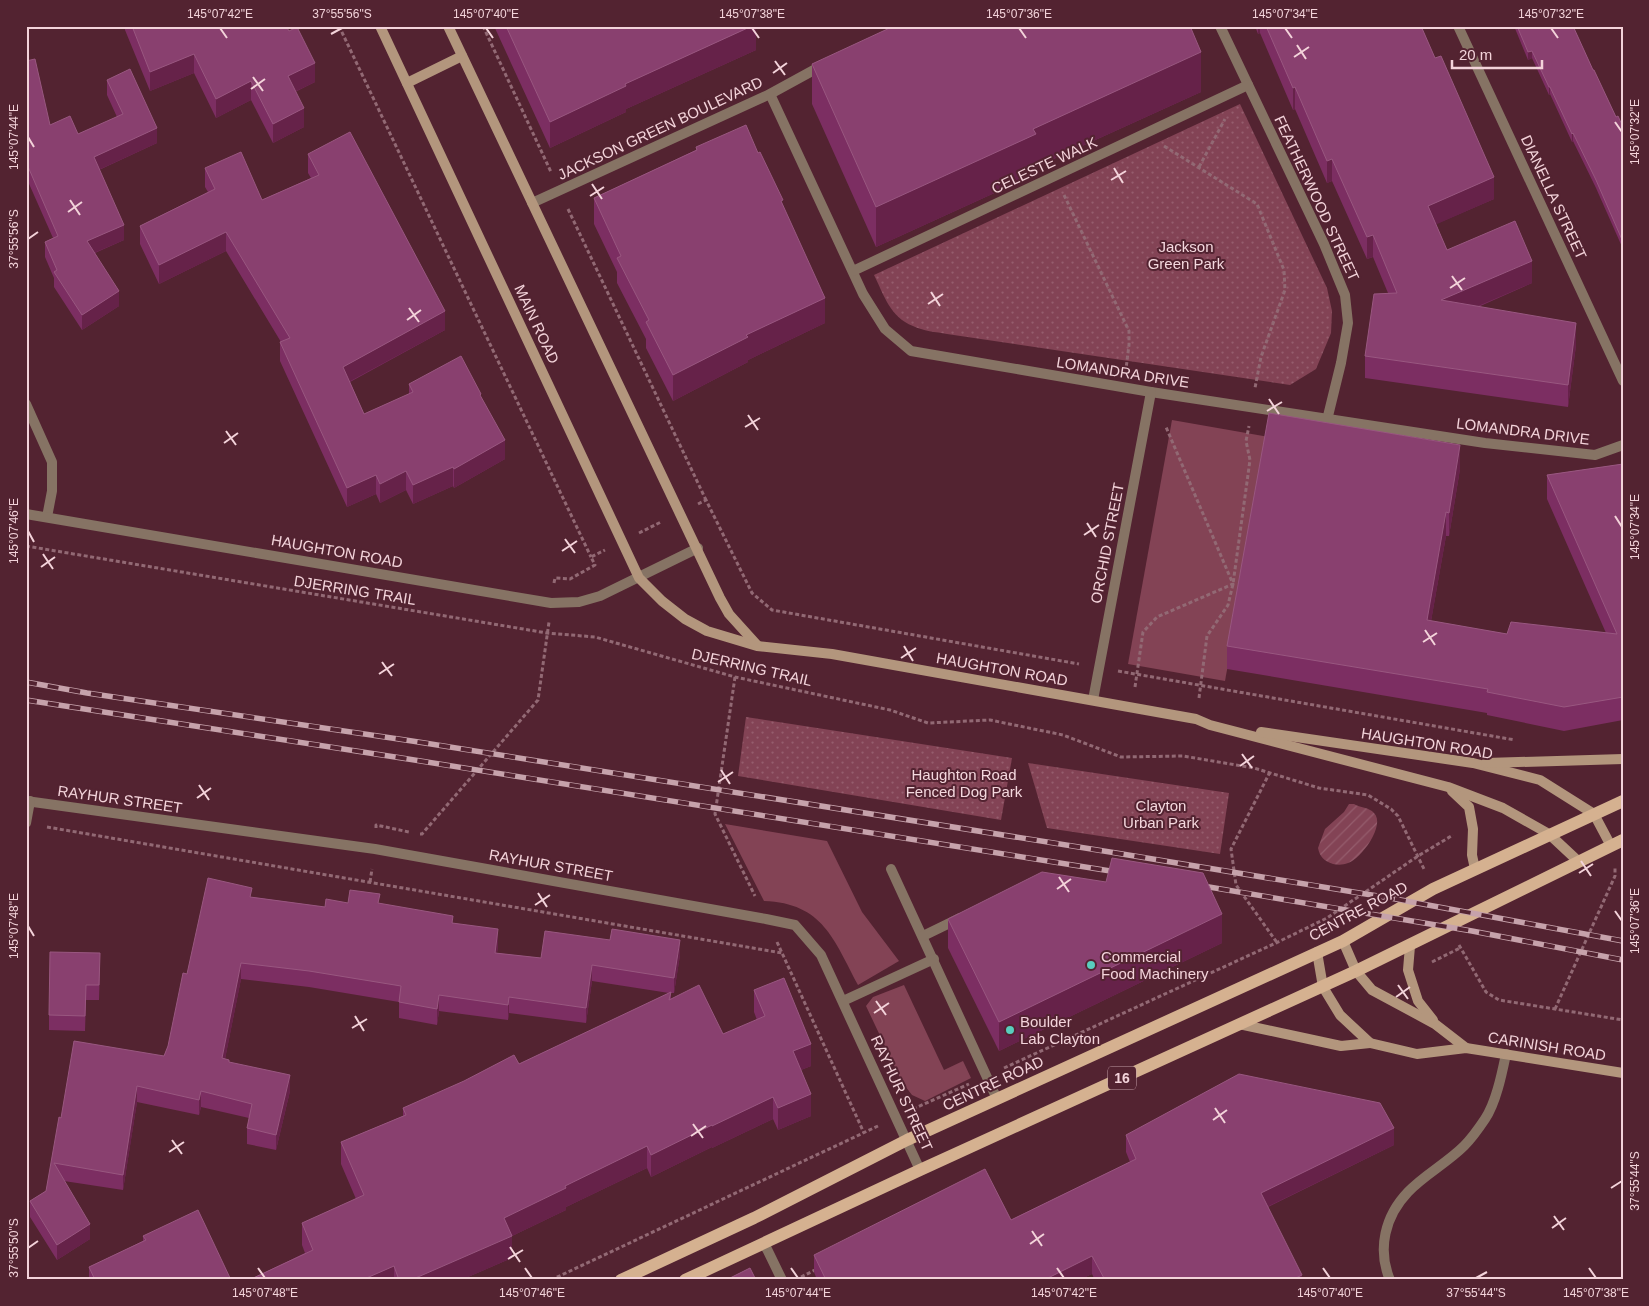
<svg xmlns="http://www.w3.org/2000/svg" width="1649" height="1306" font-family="Arial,sans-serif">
  <defs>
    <pattern id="park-dots" width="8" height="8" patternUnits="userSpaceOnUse" patternTransform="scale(1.25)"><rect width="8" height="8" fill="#834355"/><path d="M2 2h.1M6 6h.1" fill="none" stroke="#955d6d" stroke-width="1.8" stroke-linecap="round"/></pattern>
    <pattern id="garden-furrows" width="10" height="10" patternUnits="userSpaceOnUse" patternTransform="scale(1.25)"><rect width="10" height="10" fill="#834355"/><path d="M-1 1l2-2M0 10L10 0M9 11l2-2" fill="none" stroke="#955d6d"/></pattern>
  </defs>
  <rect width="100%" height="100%" fill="#532331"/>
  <g fill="#834355">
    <polygon points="1172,420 1269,437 1225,681 1128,664"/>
    <path d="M725,824L827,841L862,912L899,961L858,985C834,940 823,903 764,901Z"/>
    <polygon points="904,985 944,1070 963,1061 971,1078 925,1101 912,1095 902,1082 866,1006 873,997"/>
  </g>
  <g fill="url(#park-dots)">
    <path d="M1240,104L1327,288L1332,311L1331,333L1316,369L1290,385L947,334C936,332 923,331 913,326C890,317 884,295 874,275Z"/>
    <polygon points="746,717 1012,758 1001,820 738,776"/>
    <polygon points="1028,763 1229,793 1220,854 1047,828"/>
  </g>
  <path fill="url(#garden-furrows)" d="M1349,804H1354C1360,808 1369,807 1374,813C1386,825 1361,859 1348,863C1343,865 1338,865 1333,864C1324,861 1320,857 1318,848L1325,829L1344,812Z"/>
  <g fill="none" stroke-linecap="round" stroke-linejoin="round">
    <g stroke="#926974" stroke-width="3" stroke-dasharray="4 2.5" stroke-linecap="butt">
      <polyline points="339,26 591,557"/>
      <polyline points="483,26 551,172"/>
      <polyline points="1164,146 1257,204 1284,270 1285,290 1261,357 1255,388"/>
      <polyline points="1199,167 1225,119"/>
      <polyline points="1064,195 1129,331 1129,345 1126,369"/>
      <polyline points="568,209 706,500"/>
      <polyline points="698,504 706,500 752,593 772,610 1079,664"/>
      <polyline points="639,533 661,522"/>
      <polyline points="26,546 547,633 595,637 735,677 890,710 928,723 990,720 1063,735 1121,757 1183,756 1254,768 1319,788 1368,795 1391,809 1398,816 1424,869"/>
      <polyline points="554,583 555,578 570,579 595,565 591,557 605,550"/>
      <polyline points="1118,671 1515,740"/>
      <polyline points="735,677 715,814 755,896"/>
      <polyline points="1135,687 1143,632 1157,617 1233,584 1166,427"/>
      <polyline points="1199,698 1207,636 1228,605 1233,584 1250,460 1246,441 1249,426"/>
      <polyline points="1270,772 1231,849 1236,885 1278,944"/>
      <polyline points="47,827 782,953"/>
      <polyline points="376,828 376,825 409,832"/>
      <polyline points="420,834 422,834 538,700 549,622"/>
      <polyline points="370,882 372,869"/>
      <polyline points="777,942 864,1133"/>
      <polyline points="1459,945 1486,992 1499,1000 1623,1020"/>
      <polyline points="1432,962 1460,948"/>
      <polyline points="1555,1009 1615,876 1615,867"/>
      <polyline points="1004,1068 1278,942 1327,918 1418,856 1453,835"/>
      <polyline points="913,1109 969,1084"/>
      <polyline points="801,1277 815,1270"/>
      <polyline points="551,1280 878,1126"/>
    </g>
    <g stroke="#867364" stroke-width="10">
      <polyline points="891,869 997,1099"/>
      <polyline points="923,936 960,918"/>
      <polyline points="843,1001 934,959"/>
    </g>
    <g stroke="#867364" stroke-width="10">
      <polyline points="1220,26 1324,244 1345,295 1348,323 1341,363 1327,420"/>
      <polyline points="1458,26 1623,381"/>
      <polyline points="770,94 863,294 885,329 911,351 1151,392 1485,443 1595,455 1623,445"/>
      <polyline points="532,203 770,94 823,65"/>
      <polyline points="853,271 1248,85"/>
      <polyline points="26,404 52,462 52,491 47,517"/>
      <polyline points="26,514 551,603 579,602 600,596 698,548"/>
      <polyline points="1093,700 1151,392"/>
      <polyline points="26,801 375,849 766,919 795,925 821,955 920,1170"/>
      <polyline points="26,823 30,801"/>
      <polyline points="764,1243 782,1280"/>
      <path d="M1390,1280C1377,1249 1385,1216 1408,1192C1424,1175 1447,1163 1464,1146C1472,1138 1479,1128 1485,1119C1496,1103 1502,1073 1506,1054"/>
    </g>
    <g stroke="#b3967d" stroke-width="10">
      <polyline points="380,26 639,578 662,601 685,619 707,631 757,646 832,654 1196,719 1210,725 1448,787 1503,808 1549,834 1579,862"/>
      <polyline points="448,26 720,598 729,614 757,645"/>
      <polyline points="407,83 462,56"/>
      <polyline points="1261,732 1473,763 1540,780 1594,814 1611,846"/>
      <polyline points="1486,763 1623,759"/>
      <polyline points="1452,791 1469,807 1473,829 1472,855 1475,869"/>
      <polyline points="1343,941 1356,971 1372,990 1435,1024 1466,1048"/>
      <polyline points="1410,946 1408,970 1418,1001 1433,1020"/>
      <polyline points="1317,952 1323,987 1340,1015 1370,1043 1417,1054 1466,1048 1623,1073"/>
      <polyline points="1239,1024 1341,1046 1370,1043"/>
    </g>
    <g stroke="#d5b190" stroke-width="12">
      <polyline points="621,1280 754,1218 907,1140 1343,941 1433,889 1623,801"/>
      <polyline points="685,1280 920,1170 1356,971 1623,840"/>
    </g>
    <g stroke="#c6a2ab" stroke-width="5.5">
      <g id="rail">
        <polyline points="26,682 87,693 412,741 1110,852 1390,898 1623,941"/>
        <polyline points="26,700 408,759 1123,873"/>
        <polyline points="1197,885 1472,931 1623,960"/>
      </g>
    </g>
    <use href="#rail" stroke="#532331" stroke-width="4" stroke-dasharray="11" stroke-linecap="butt"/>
  </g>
  <g fill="#7c2e62">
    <polygon points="125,26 286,26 315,82 295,92 304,127 273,143 251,100 216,118 194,73 150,91 125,30"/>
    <polygon points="494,26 756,26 756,50 626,109 626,112 550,148"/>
    <polygon points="1255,26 1421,26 1494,199 1436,224 1447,250 1532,283 1478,307 1576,345 1568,407 1365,378 1365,356 1388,293 1373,257 1367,259 1332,181 1327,183 1295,109 1293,110 1260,33 1258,34"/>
    <polygon points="1514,26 1573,26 1593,70 1616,117 1623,127 1623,249 1596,188 1573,141 1572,142 1550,94 1549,95 1532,58 1528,60"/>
    <polygon points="26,61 50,125 78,134 117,117 107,95 107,80 157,143 99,170 124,240 95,253 119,306 82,330 54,287 54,278 45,257 45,242 53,238 26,177"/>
    <polygon points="812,64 1201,92 1036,167 1036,174 876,247 812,104"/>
    <polygon points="696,147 758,153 783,206 825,323 748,360 748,362 673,401 646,348 646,339 617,283 617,272 594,224 594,198 696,150"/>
    <polygon points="308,154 445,330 350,382 364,414 409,394 409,384 481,398 505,459 454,488 453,486 413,504 406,490 380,503 376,494 347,507 280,361 280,342 281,342 226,251 159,284 140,244 140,226 208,192 205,187 205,168 262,200 311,178 308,173"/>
    <polygon points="1623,464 1623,720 1564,731 1487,715 1487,713 1227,669 1227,646 1460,469 1449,536 1446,536 1431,621 1507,634 1606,633 1547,499 1547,475"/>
    <polygon points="252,897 325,907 348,903 380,904 453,923 498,945 497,953 541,958 680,955 674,993 671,993 671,999 723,1034 757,1020 754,1012 754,990 811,1066 801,1070 811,1116 778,1130 773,1119 712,1148 712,1147 651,1177 647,1168 566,1207 566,1210 512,1236 512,1258 461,1280 249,1280 305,1253 302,1245 302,1223 356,1199 341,1164 341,1142 403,1116 403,1108 519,1064 669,993 592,981 586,1023 509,1013 508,1020 439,1011 437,1025 399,1018 399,1002 309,987 241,979 225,1059 229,1062 290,1091 276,1150 247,1144 247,1128 249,1118 201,1107 199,1115 137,1102 123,1190 64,1181 90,1239 57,1260 30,1217 30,1201 46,1191 61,1118 164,1056 168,1046 187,974"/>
    <polygon points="948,919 1222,943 999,1051 948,948"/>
    <polygon points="100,968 99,1000 86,1000 85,1031 49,1030 49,1015"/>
    <polygon points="1126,1135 1394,1145 1268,1207 1302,1280 1095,1280 1092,1274 1079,1280 817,1280 814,1272 814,1255 1011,1220 1130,1162 1126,1152"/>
    <polygon points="143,1236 231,1280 89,1280 89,1267 143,1241"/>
  </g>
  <g fill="#662249">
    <polygon points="752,26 756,26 756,50 626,109 626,112 550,148 550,122 625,84"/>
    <polygon points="1258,26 1260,26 1260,33 1258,34"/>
    <polygon points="1532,51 1532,58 1528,60 1528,52"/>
    <polygon points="1201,52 1201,92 1036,167 1036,174 876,247 876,207 1033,129"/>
    <polygon points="194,54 194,73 150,91 150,72"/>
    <polygon points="315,63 315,82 288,95 288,76"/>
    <polygon points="251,81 251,100 216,118 216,99"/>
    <polygon points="1295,87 1295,109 1293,110 1293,88"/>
    <polygon points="1549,87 1550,87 1550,94 1549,95"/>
    <polygon points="304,108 304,127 273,143 273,124"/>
    <polygon points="157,128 157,143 94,172 94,157"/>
    <polygon points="1573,133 1573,141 1572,142 1572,134"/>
    <polygon points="1332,159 1332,181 1327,183 1327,161"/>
    <polygon points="1494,177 1494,199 1428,228 1428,206"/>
    <polygon points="124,225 124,240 87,256 87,241"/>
    <polygon points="226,232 226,251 159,284 159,265"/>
    <polygon points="1373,235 1373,257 1367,259 1367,237"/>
    <polygon points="1532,261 1532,283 1441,322 1441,300"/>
    <polygon points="119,291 119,306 82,330 82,315"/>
    <polygon points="825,298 825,323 748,360 748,362 673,401 673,375 746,335"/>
    <polygon points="445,311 445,330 343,385 343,367"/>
    <polygon points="1576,323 1576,345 1568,407 1568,385"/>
    <polygon points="505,440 505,459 454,488 454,469"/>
    <polygon points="1460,445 1460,469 1449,536 1449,513"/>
    <polygon points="453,467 453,486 413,504 413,485"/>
    <polygon points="406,471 406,490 380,503 380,484"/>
    <polygon points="376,475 376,494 347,507 347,488"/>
    <polygon points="1446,512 1446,536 1427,644 1427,620"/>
    <polygon points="1222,914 1222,943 999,1051 999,1022"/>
    <polygon points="498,929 498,945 495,969 495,953"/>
    <polygon points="680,940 680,955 674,993 674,978"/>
    <polygon points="241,963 241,979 222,1074 222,1058"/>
    <polygon points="592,965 592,981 586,1023 586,1008"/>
    <polygon points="439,995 439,1011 437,1025 437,1009"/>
    <polygon points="509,997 509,1013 508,1020 508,1005"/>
    <polygon points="811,1044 811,1066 793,1073 793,1051"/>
    <polygon points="290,1075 290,1091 276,1150 276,1135"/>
    <polygon points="137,1086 137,1102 123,1190 123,1175"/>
    <polygon points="201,1091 201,1107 199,1115 199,1100"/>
    <polygon points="811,1094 811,1116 778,1130 778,1108"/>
    <polygon points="773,1097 773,1119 712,1148 712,1126"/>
    <polygon points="712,1125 712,1147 651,1177 651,1155"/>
    <polygon points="1394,1128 1394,1145 1261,1210 1261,1193"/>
    <polygon points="647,1146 647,1168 566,1207 566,1210 512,1236 512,1258 461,1280 411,1280 504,1218 565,1186"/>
    <polygon points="90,1224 90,1239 57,1260 57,1245"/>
    <polygon points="1092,1256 1092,1274 1079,1280 1044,1280"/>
    <polygon points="394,1266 394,1280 362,1280"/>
    <polygon points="1302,1275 1302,1280 1294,1280 1294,1279"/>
  </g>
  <g fill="#89406f" stroke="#995780">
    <polygon points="132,26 286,26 289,31 297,27 315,63 288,76 304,108 273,124 251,81 216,99 194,54 150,72"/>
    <polygon points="506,26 752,26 625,84 626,86 550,122"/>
    <polygon points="894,26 1190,26 1201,52 1033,129 1036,134 876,207 812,64"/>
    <polygon points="1266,26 1421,26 1435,58 1441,56 1494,177 1428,206 1447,250 1515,221 1532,261 1441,300 1576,323 1568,385 1365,356 1374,294 1397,293 1373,235 1367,237 1332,159 1327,161 1295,87 1293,88"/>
    <polygon points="1517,26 1573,26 1593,70 1594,70 1616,117 1618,116 1623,127 1623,242 1596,180 1573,133 1572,134 1550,87 1549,87 1532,51 1528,52"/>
    <polygon points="35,59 50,125 70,116 78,134 123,114 107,80 130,69 157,128 94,157 124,225 87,241 119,291 82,315 54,272 57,270 45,242 58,236 26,162 26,61"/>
    <polygon points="746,125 758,153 760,152 783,200 781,201 825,298 746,335 748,337 673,375 646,322 649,320 617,258 621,256 594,198 697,150 696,147"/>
    <polygon points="350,132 445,311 343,367 364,414 413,392 409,384 461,356 481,394 480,395 505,440 454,469 453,467 413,485 406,471 380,484 376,475 347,488 280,342 290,338 226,232 159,265 140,226 215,189 205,168 241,152 262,200 319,175 308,154"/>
    <polygon points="1269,413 1460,445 1449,513 1446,512 1427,620 1507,634 1511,622 1617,634 1547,475 1623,464 1623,697 1564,707 1487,692 1488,689 1227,646"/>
    <polygon points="1112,858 1203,873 1222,914 999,1022 948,919 1042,872 1106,882"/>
    <polygon points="208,878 252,888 250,897 325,907 326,899 348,903 350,890 380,894 378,903 453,916 452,923 498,929 495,953 541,958 545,931 610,940 612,929 680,940 674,978 592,965 586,1008 509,997 508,1005 439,995 437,1009 399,1002 401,986 309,971 241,963 222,1058 229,1060 229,1062 290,1075 276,1135 247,1128 252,1104 201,1091 199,1100 137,1086 123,1175 54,1163 90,1224 57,1245 30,1201 46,1191 59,1117 61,1118 74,1041 164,1056 168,1046 183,973 187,974"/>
    <polygon points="50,952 100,953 99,985 86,985 85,1016 49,1015"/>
    <polygon points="784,978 811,1044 793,1051 811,1094 778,1108 773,1097 712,1126 712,1125 651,1155 647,1146 565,1186 566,1188 504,1218 512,1236 411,1280 399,1280 394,1266 362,1280 249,1280 313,1250 302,1223 364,1195 341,1142 406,1115 403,1108 464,1081 514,1055 519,1064 671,992 669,1000 699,985 723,1034 765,1016 754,990"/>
    <polygon points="1239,1074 1380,1103 1394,1128 1261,1193 1302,1275 1294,1279 1294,1280 1105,1280 1092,1256 1044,1280 826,1280 814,1255 985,1169 1011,1220 1136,1159 1126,1135"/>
    <polygon points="198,1210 231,1280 95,1280 89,1267 146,1240 143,1236"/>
    <polygon points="750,1268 756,1280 726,1280"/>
  </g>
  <path fill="none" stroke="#f3d3da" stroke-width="2" d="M220,28L227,38M486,28L493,38M752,28L759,38M1019,28L1026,38M1285,28L1292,38M1551,28L1558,38M331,34L342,28M1297,45L1306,59M1294,57L1309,47M775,61L785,75M773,73L787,63M253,77L263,91M251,89L265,79M1615,122L1622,132M28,137L34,147M1114,168L1123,183M1111,180L1126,171M592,184L602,199M590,196L604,187M70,200L80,215M68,212L82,202M28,239L38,232M1452,276L1462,290M1450,288L1465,278M931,292L940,306M928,304L943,294M409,308L419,322M407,320L421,310M1269,399L1279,414M1267,411L1282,402M748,415L758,430M745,427L760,418M226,431L236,445M224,443L238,433M1615,516L1622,527M1087,523L1096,537M28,531L34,542M1084,535L1099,525M565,539L575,553M562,551L577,541M43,554L53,569M41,567L55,557M1425,630L1435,645M1423,642L1437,633M904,646L913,661M901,658L916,648M382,662L392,676M379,674L394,664M1242,754L1252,768M1240,766L1254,756M721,770L730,784M718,782L733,772M199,785L209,800M197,798L211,788M1581,861L1591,876M1579,873L1593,864M1059,877L1069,892M1057,889L1071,879M538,893L547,907M535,905L550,895M1615,911L1622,921M28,926L34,936M1398,985L1408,999M1396,997L1410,987M876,1001L886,1015M874,1013L889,1003M355,1016L364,1031M352,1028L367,1019M1215,1108L1225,1123M1213,1120L1227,1110M693,1124L703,1138M691,1136L706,1126M172,1140L182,1154M169,1152L184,1142M1611,1188L1622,1181M1554,1216L1564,1230M1552,1228L1566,1218M1032,1231L1042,1246M1030,1244L1044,1234M510,1247L520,1262M28,1248L38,1241M508,1259L523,1250M258,1268L265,1278M525,1268L532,1278M791,1268L798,1278M1057,1268L1064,1278M1323,1268L1330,1278M1589,1268L1596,1278M1476,1278L1487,1272"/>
  <g fill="#59cebe" stroke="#532331" stroke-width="2">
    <circle cx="1091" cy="965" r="5"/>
    <circle cx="1010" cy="1030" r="5"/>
  </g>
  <g text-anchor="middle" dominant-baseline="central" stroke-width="4" stroke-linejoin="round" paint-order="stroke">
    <rect fill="#532331" stroke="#c39ea7" stroke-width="1" x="1108" y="1066.5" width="28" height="23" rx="4"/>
    <g font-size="14" font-weight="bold" fill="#f3d3da">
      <text x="1122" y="1078">16</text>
    </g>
    <g font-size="15" fill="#f3d3da" stroke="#532331">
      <text transform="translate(660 128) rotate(-25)">JACKSON GREEN BOULEVARD</text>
      <text transform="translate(1044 165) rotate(-25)">CELESTE WALK</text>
      <text transform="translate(1554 197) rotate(65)">DIANELLA STREET</text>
      <text transform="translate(1317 198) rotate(65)">FEATHERWOOD STREET</text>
      <text transform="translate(537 324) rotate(65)">MAIN ROAD</text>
      <text transform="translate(1123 372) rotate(9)">LOMANDRA DRIVE</text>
      <text transform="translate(1523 431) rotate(7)">LOMANDRA DRIVE</text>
      <text transform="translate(1107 543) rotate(-79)">ORCHID STREET</text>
      <text transform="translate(337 551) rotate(10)">HAUGHTON ROAD</text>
      <text transform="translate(355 590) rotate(9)">DJERRING TRAIL</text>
      <text transform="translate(752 667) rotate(13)">DJERRING TRAIL</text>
      <text transform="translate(1002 669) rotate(10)">HAUGHTON ROAD</text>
      <text transform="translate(1427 743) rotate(9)">HAUGHTON ROAD</text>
      <text transform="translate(120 799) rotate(8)">RAYHUR STREET</text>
      <text transform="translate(551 865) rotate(10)">RAYHUR STREET</text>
      <text transform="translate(1358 911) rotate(-28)">CENTRE ROAD</text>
      <text transform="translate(1547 1046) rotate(9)">CARINISH ROAD</text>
      <text transform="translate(993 1083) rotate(-25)">CENTRE ROAD</text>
      <text transform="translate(902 1093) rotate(65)">RAYHUR STREET</text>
    </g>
    <g font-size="15" fill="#f4d8de" stroke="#532331">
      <text x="1186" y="246">Jackson<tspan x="1186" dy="17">Green Park</tspan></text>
      <text x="964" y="774">Haughton Road<tspan x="964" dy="17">Fenced Dog Park</tspan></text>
      <text x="1161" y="805">Clayton<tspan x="1161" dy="17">Urban Park</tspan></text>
    </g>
    <g font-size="15" fill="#f3d3da" stroke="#532331" text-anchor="start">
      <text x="1101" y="956">Commercial<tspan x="1101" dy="17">Food Machinery</tspan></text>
      <text x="1020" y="1021">Boulder<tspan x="1020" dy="17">Lab Clayton</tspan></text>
    </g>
  </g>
  <rect width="1649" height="1306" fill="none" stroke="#532331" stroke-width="55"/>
  <path d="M1452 60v8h90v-8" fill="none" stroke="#f3d3da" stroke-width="2.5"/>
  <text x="1459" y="60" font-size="15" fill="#f3d3da" stroke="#532331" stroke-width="4" paint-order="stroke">20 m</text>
  <rect x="28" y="28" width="1594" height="1250" fill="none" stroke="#f3d3da" stroke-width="2"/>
  <g font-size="12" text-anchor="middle" fill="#f3d3da">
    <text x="220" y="18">145°07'42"E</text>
    <text x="342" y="18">37°55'56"S</text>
    <text x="486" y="18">145°07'40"E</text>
    <text x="752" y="18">145°07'38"E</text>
    <text x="1019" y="18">145°07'36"E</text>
    <text x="1285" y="18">145°07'34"E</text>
    <text x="1551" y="18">145°07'32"E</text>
    <text transform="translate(1635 132) rotate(-90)" y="4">145°07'32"E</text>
    <text transform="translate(14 137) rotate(-90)" y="4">145°07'44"E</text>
    <text transform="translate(14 239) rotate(-90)" y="4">37°55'56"S</text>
    <text transform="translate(1635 527) rotate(-90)" y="4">145°07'34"E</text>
    <text transform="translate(14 531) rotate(-90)" y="4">145°07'46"E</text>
    <text transform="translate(1635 921) rotate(-90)" y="4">145°07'36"E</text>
    <text transform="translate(14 926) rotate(-90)" y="4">145°07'48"E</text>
    <text transform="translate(1635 1181) rotate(-90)" y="4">37°55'44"S</text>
    <text transform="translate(14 1248) rotate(-90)" y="4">37°55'50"S</text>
    <text x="265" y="1297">145°07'48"E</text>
    <text x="532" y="1297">145°07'46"E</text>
    <text x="798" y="1297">145°07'44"E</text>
    <text x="1064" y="1297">145°07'42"E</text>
    <text x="1330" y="1297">145°07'40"E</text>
    <text x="1476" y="1297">37°55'44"S</text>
    <text x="1596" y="1297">145°07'38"E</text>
  </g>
</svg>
